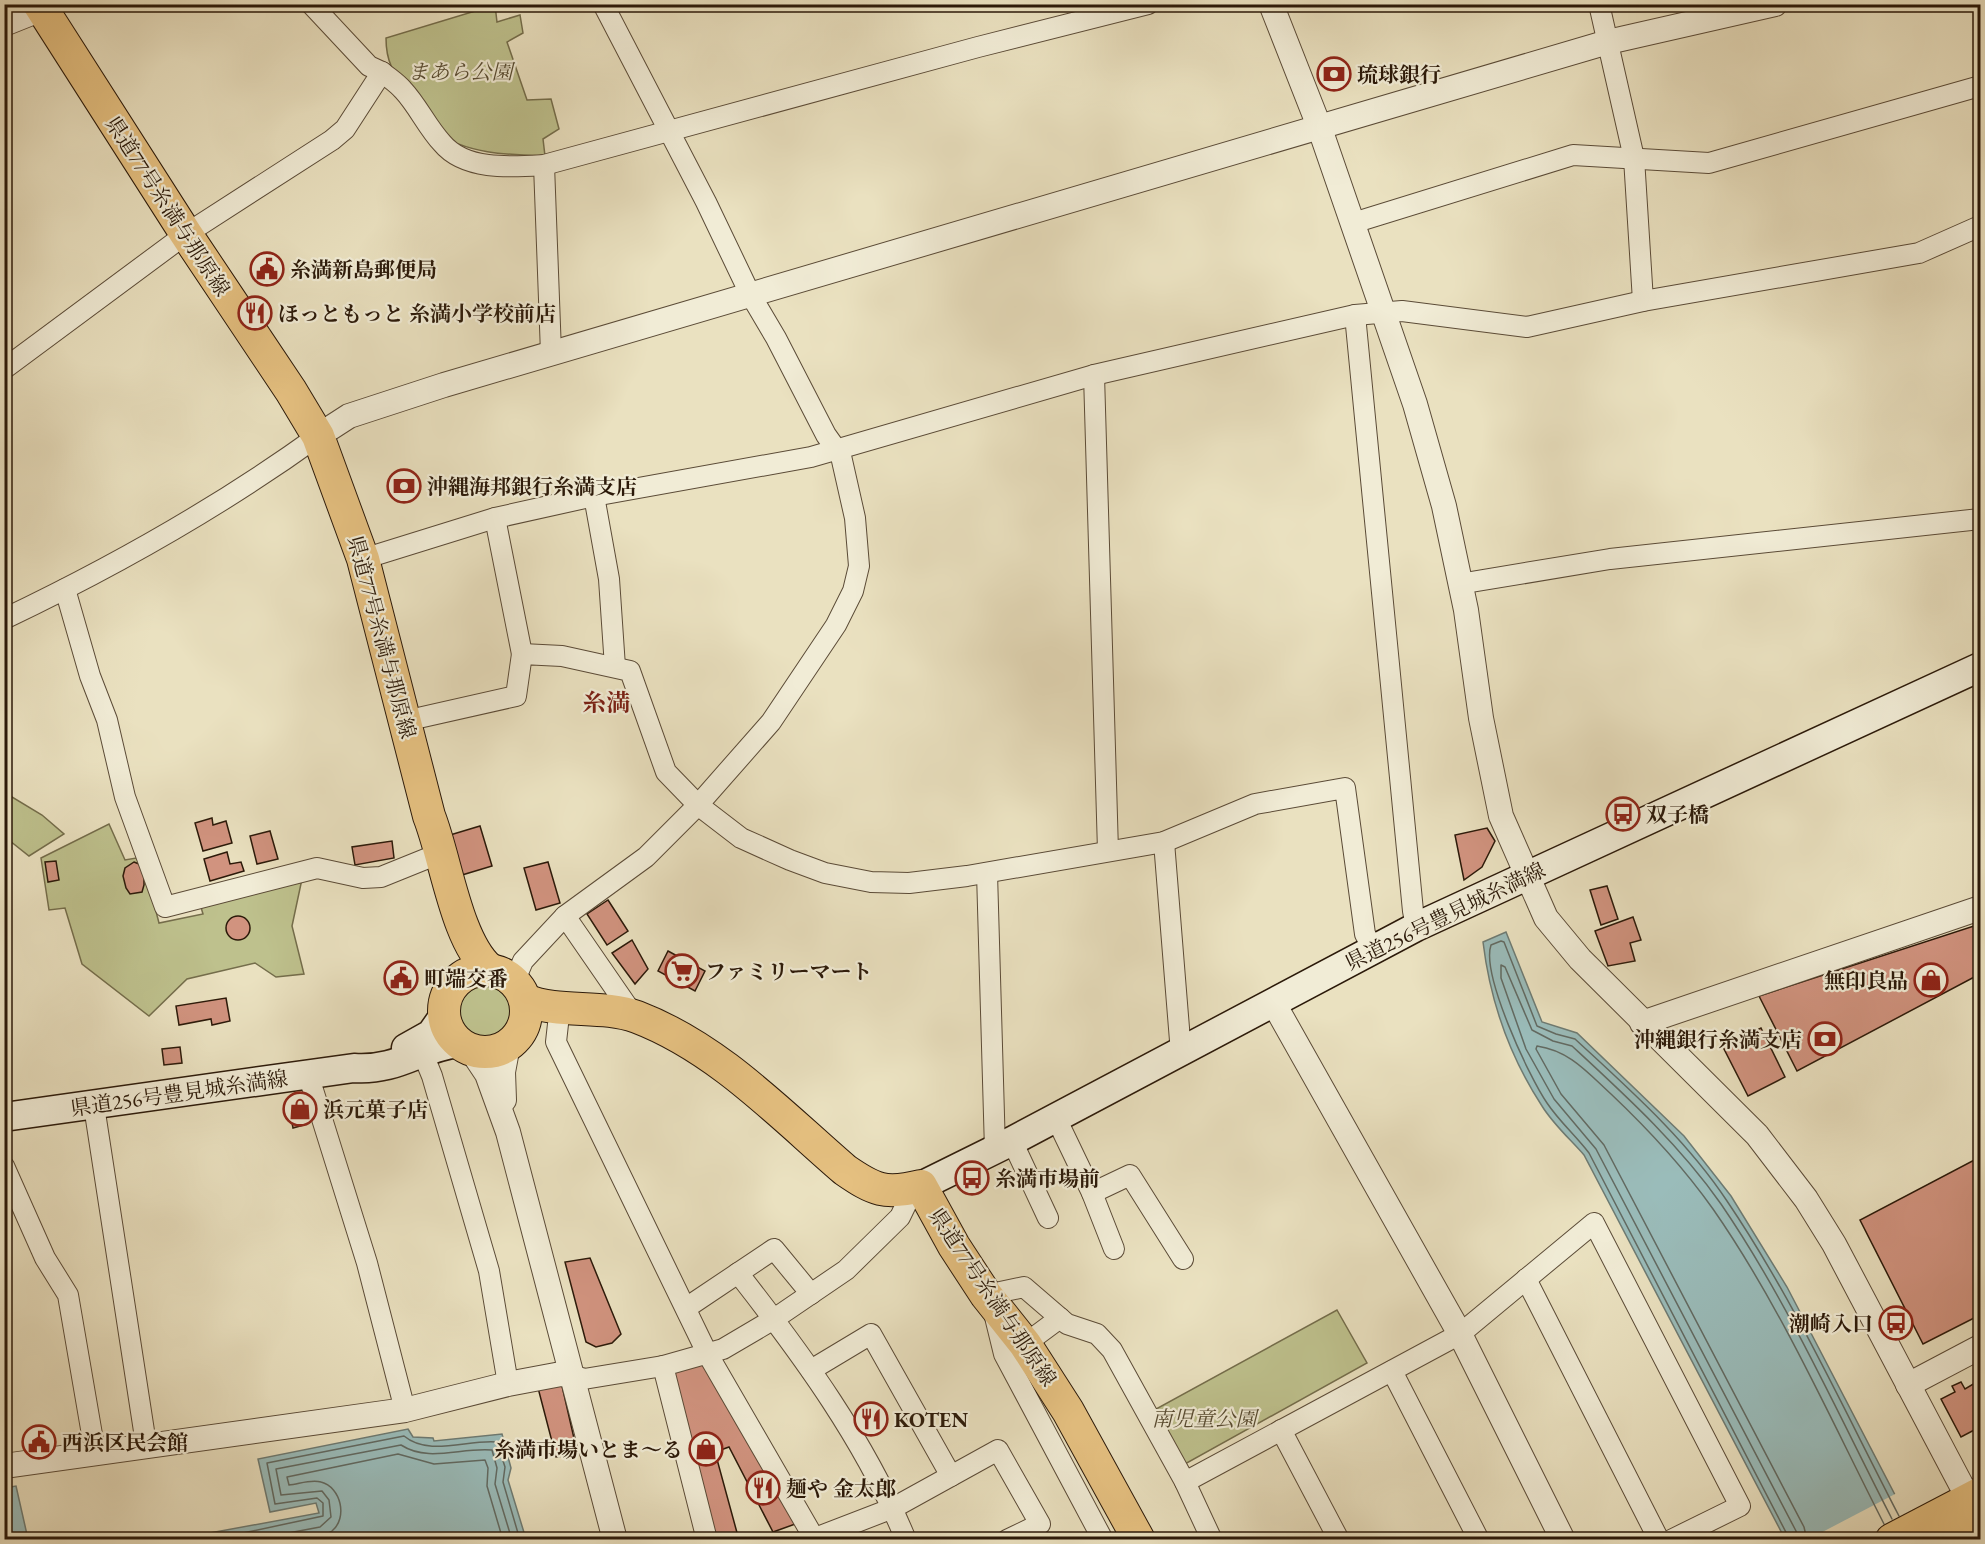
<svg xmlns="http://www.w3.org/2000/svg" width="1985" height="1544" font-family="'EB Garamond','Noto Serif JP',serif">
  <rect width="100%" height="100%" fill="#eae1c0"/>
  <filter id="stains"><feTurbulence type="fractalNoise" baseFrequency=".00333" numOctaves="4"/><feColorMatrix values="0 0 0 0 .2 0 0 0 0 .09 0 0 0 0 .02 0 0 0 .5 -.17"/></filter>
  <radialGradient id="worn" r=".72"><stop offset=".6" stop-color="#630" stop-opacity="0"/><stop offset="1" stop-color="#630" stop-opacity=".3"/></radialGradient>
  <g fill="#bec18d" stroke="#746d4b" stroke-width="1.5">
    <path d="M495,5L497,22L520,15L523,33L507,42L527,100L551,99L559,129L543,139L545,156C513,155 463,154 438,132C428,122 419,107 411,95C395,74 386,65 386,38Z"/>
    <polygon points="5,784 7,794 42,815 64,834 29,856 5,837"/>
    <polygon points="109,824 125,860 142,857 159,923 203,914 200,904 302,879 292,926 304,974 276,977 255,963 187,979 149,1016 82,964 65,908 49,910 41,858"/>
    <circle cx="485" cy="1011" r="34"/>
    <polygon points="1337,1310 1367,1363 1185,1464 1156,1409"/>
  </g>
  <g fill="#9abcba" stroke="#6e7b73" stroke-width="1.5">
    <path d="M1506,932L1542,1022L1577,1033L1684,1136L1731,1196L1787,1287L1918,1539H1785L1584,1155C1570,1139 1553,1124 1542,1106C1510,1057 1490,1000 1483,942Z"/>
    <polygon points="408,1429 413,1437 433,1438 434,1441 502,1434 511,1468 508,1480 526,1539 177,1539 319,1513 316,1503 270,1512 258,1459"/>
    <polygon points="16,1486 28,1539 5,1539 5,1488"/>
  </g>
  <polygon fill="#eae1c0" points="1897,1493 1921,1540 1809,1539"/>
  <g fill="none" stroke-linecap="round" stroke-linejoin="round">
    <g stroke="#626a62" stroke-width="1.5">
      <path d="M210,1540L323,1516V1503L317,1498L275,1504L267,1463L404,1436C429,1457 468,1439 497,1442L505,1467L503,1482L520,1540"/>
      <path d="M251,1540L320,1527L331,1517L329,1500L322,1491L281,1495L276,1469L401,1445C429,1463 461,1447 492,1450L497,1468L495,1484L512,1540"/>
      <path d="M300,1540C310,1538 323,1537 332,1531C348,1518 341,1487 321,1482C311,1479 299,1484 289,1485L287,1477L398,1454L434,1464L485,1460L488,1468L487,1486L503,1540"/>
      <path d="M1790,1540L1589,1153C1576,1136 1559,1121 1547,1103C1529,1077 1481,974 1491,945L1501,941L1504,942L1537,1026L1556,1034L1575,1039C1629,1089 1686,1139 1727,1201C1794,1300 1844,1410 1899,1516"/>
      <path d="M1798,1540L1796,1531L1596,1149L1554,1099L1526,1049L1501,978V965L1505,967L1532,1030L1553,1041L1572,1046C1625,1095 1679,1144 1721,1204C1788,1302 1838,1414 1892,1519"/>
      <path d="M1807,1540L1804,1527L1604,1145L1561,1094L1536,1049L1537,1046C1570,1051 1587,1072 1611,1094C1648,1129 1684,1168 1713,1209C1780,1305 1831,1420 1884,1524"/>
    </g>
  </g>
  <g fill="#d1937f" stroke="#2b1909" stroke-width="1.5">
    <polygon points="212,818 213,825 226,821 232,843 203,851 195,823"/>
    <polygon points="480,826 492,866 462,875 450,835"/>
    <polygon points="1487,828 1495,841 1482,867 1464,880 1455,835"/>
    <polygon points="270,831 278,859 257,864 250,836"/>
    <polygon points="392,841 394,858 355,865 352,847"/>
    <polygon points="227,852 230,864 241,862 244,871 210,881 204,859"/>
    <polygon points="56,861 59,880 48,882 45,862"/>
    <polygon points="134,862 139,864 144,874 144,885 142,892 130,894 126,888 123,876 125,868"/>
    <polygon points="548,862 560,903 536,910 524,868"/>
    <polygon points="1607,886 1618,919 1601,925 1590,890"/>
    <polygon points="608,900 628,931 607,945 587,914"/>
    <circle cx="238" cy="928" r="12"/>
    <polygon points="1633,917 1641,940 1630,943 1635,961 1608,966 1595,931"/>
    <polygon points="1980,924 1980,974 1797,1071 1759,996"/>
    <polygon points="632,940 648,969 635,984 612,953"/>
    <polygon points="668,951 705,971 695,991 658,971"/>
    <polygon points="393,968 413,973 410,988 389,984"/>
    <polygon points="226,998 230,1021 212,1025 211,1019 179,1025 176,1006"/>
    <polygon points="1761,1028 1785,1077 1748,1096 1723,1047"/>
    <polygon points="180,1047 182,1063 164,1065 162,1049"/>
    <polygon points="307,1096 311,1116 303,1119 304,1125 293,1128 288,1103"/>
    <polygon points="1980,1157 1980,1315 1923,1344 1860,1220"/>
    <polygon points="590,1258 621,1334 612,1343 596,1347 586,1342 565,1262"/>
    <polygon points="704,1361 798,1523 773,1532 729,1447 715,1452 739,1540 716,1540 668,1370"/>
    <polygon points="560,1377 576,1447 570,1450 571,1455 556,1457 537,1384"/>
    <polygon points="1980,1380 1980,1427 1961,1437 1941,1399 1955,1392 1952,1386 1961,1382 1965,1389"/>
  </g>
  <g fill="none" stroke-linecap="round" stroke-linejoin="round">
    <g stroke="#5b4b37" stroke-width="22">
      <g id="minor">
        <polyline points="1599,4 1634,158 1643,301"/>
        <path d="M382,72C389,78 397,83 403,90C418,106 427,127 442,143C465,171 512,167 544,165L978,47L1148,4"/>
        <polyline points="544,165 551,353"/>
        <polyline points="1353,223 1573,155 1709,163 1980,86"/>
        <polyline points="1355,315 1413,911 1416,927"/>
        <polyline points="4,369 186,234 332,140 345,129 382,72 369,66 311,4"/>
        <polyline points="1094,375 1108,851"/>
        <polyline points="594,496 609,579 615,667"/>
        <polyline points="495,518 522,654"/>
        <polyline points="363,559 495,518 594,496 811,457 1094,375 1355,315 1402,311 1527,327 1643,301 1919,253 1980,226"/>
        <polyline points="1459,584 1610,559 1980,519"/>
        <polyline points="65,589 90,676 107,720 125,797 165,907 317,868 363,878 381,877 433,856"/>
        <path d="M4,619C113,567 221,506 318,436"/>
        <polyline points="405,721 516,696 522,654 562,656 630,671 666,772 698,805 741,838 790,860 825,873 871,882 909,883 967,876 1164,842 1255,804 1345,788 1365,934 1373,949"/>
        <polyline points="1164,842 1181,1053"/>
        <polyline points="987,873 995,1150"/>
        <polyline points="565,916 634,1016"/>
        <polyline points="514,982 523,961 565,916 646,857 698,805 771,722 836,625 853,591 859,566 855,518 841,456 826,435 776,338 750,294 706,202 603,4"/>
        <polyline points="558,1024 556,1042 707,1353 814,1538"/>
        <polyline points="423,1054 432,1076 489,1271 508,1384"/>
        <polyline points="308,1074 367,1263 405,1410"/>
        <polyline points="94,1106 146,1444"/>
        <polyline points="1056,1118 1092,1193 1114,1249"/>
        <polyline points="1012,1141 1048,1218"/>
        <polyline points="4,1166 45,1258 68,1295 95,1452"/>
        <polyline points="1092,1193 1130,1175 1183,1259"/>
        <path d="M738,1273C803,1356 866,1442 906,1540"/>
        <polyline points="1526,1279 1659,1540"/>
        <polyline points="986,1295 1024,1287 1067,1324 1097,1334 1112,1350 1185,1482 1212,1540"/>
        <polyline points="686,1308 774,1249 811,1294"/>
        <polyline points="994,1313 1004,1354 1103,1540"/>
        <polyline points="1025,1344 1060,1318"/>
        <polyline points="663,1366 707,1540"/>
        <polyline points="811,1370 871,1334 951,1476"/>
        <polyline points="1392,1371 1479,1540"/>
        <polyline points="572,1375 584,1379 663,1366 723,1349 774,1319 846,1270 900,1217 914,1188"/>
        <polyline points="1281,1430 1339,1540"/>
        <polyline points="1185,1482 1460,1334 1594,1223 1740,1506 1671,1540"/>
        <polyline points="810,1540 893,1508 998,1450 1040,1524 1007,1540"/>
      </g>
    </g>
    <g stroke="#5b4b37" stroke-width="26">
      <g id="tertiary">
        <polyline points="1271,4 1319,126 1415,404 1444,506 1466,610 1481,718 1501,816 1546,918 1580,959 1757,1135 1806,1199 1834,1244 1976,1513"/>
        <polyline points="4,24 54,4"/>
        <polyline points="318,436 349,416 444,385 1608,42 1775,4"/>
        <polyline points="1273,1002 1460,1334 1563,1540"/>
        <polyline points="1642,1023 1980,908"/>
        <polyline points="471,1050 487,1074 508,1132 615,1540"/>
        <polyline points="504,1100 503,1072 508,1045"/>
        <polyline points="1908,1385 1980,1347"/>
        <polyline points="4,1466 405,1410 508,1384 561,1374 572,1375"/>
      </g>
    </g>
    <g stroke="#2b1909" stroke-width="31">
      <g id="secondary">
        <polyline points="406,1048 431,1034 445,1014"/>
        <path d="M4,1117L354,1068C399,1071 420,1047 459,1043"/>
        <polyline points="921,1186 1012,1141 1416,927 1980,667"/>
      </g>
    </g>
    <g stroke="#2b1909" stroke-width="34">
      <g id="primary">
        <path d="M39,4L186,234L291,391L318,436L363,559L429,816C446,859 456,940 489,969"/>
        <circle cx="485" cy="1011" r="41"/>
        <path d="M525,1000C560,1014 601,1004 637,1017C718,1048 780,1114 845,1170C874,1190 885,1195 921,1186L954,1246L986,1295L1025,1344L1068,1411L1139,1540"/>
      </g>
    </g>
    <g stroke="#2b1909" stroke-width="35">
      <g id="trunk">
        <polyline points="1892,1540 1980,1494"/>
        <polyline points="1954,1540 1980,1525"/>
      </g>
    </g>
    <use href="#minor" stroke="#f1ecd6" stroke-width="20"/>
    <use href="#tertiary" stroke="#f1ecd6" stroke-width="24"/>
    <use href="#secondary" stroke="#f1ecd6" stroke-width="28"/>
    <use href="#primary" stroke="#e5c080" stroke-width="32"/>
    <use href="#trunk" stroke="#e5c080" stroke-width="33"/>
  </g>
  <defs>
    <g id="bank-ring" transform="scale(1.725)"><circle r="9.5" fill="#f1ecd6" stroke="#8f2418" stroke-width="1.5"/><path d="M-6-4H6V4H-6ZM0-2.3a2.3 2.3 0 1 0 0 4.6a2.3 2.3 0 1 0 0-4.6Z" fill="#8f2418"/></g>
    <g id="civic-ring" transform="scale(1.725)"><circle r="9.5" fill="#f1ecd6" stroke="#8f2418" stroke-width="1.5"/><path d="M-.6-6.5H3V-4.5H.6V-3L4-1V1h2V6H-6V1h2V-1L-.6-3ZM-1.2 2.5V6h2.4V2.5Z" fill="#8f2418"/></g>
    <g id="restaurant-ring" transform="scale(1.725)"><circle r="9.5" fill="#f1ecd6" stroke="#8f2418" stroke-width="1.5"/><path d="M-5-6h1v4h1v-4h1v4h1v-4h1v5L-1.5 .5V6h-2V.5L-5-1ZM5-6V6H3V1.5H1.5Q1.5-4 5-6Z" fill="#8f2418"/></g>
    <g id="bus-ring" transform="scale(1.725)"><circle r="9.5" fill="#f1ecd6" stroke="#8f2418" stroke-width="1.5"/><path d="M-5-6H5V4H4V6H2V4H-2V6H-4V4H-5ZM-3.5-4V0h7V-4ZM-3.5 1.2v1.5H-2V1.2ZM2 1.2v1.5H3.5V1.2Z" fill="#8f2418"/></g>
    <g id="supermarket-ring" transform="scale(1.725)"><circle r="9.5" fill="#f1ecd6" stroke="#8f2418" stroke-width="1.5"/><path d="M-6-5.5h2.5l.6 2H6L4.5 2H-2.5L-4.4-4H-6ZM-1.5 3.2a1.3 1.3 0 1 0 .1 0ZM3 3.2a1.3 1.3 0 1 0 .1 0Z" fill="#8f2418"/></g>
    <g id="shop-ring" transform="scale(1.725)"><circle r="9.5" fill="#f1ecd6" stroke="#8f2418" stroke-width="1.5"/><path d="M-5-2.5h2.3a2.7 3.5 0 0 1 5.4 0H5L5.5 6h-11ZM-1.5-2.5h3a1.5 2.3 0 0 0-3 0Z" fill="#8f2418"/></g>
  </defs>
  <g fill-rule="evenodd">
    <use href="#bank-ring" x="1334" y="74"/>
    <use href="#civic-ring" x="267" y="269"/>
    <use href="#restaurant-ring" x="255" y="313"/>
    <use href="#bank-ring" x="404" y="486"/>
    <use href="#bus-ring" x="1623" y="814"/>
    <use href="#supermarket-ring" x="682" y="971"/>
    <use href="#civic-ring" x="401" y="978"/>
    <use href="#shop-ring" x="1931" y="980"/>
    <use href="#bank-ring" x="1825" y="1039"/>
    <use href="#shop-ring" x="300" y="1109"/>
    <use href="#bus-ring" x="972" y="1178"/>
    <use href="#bus-ring" x="1896" y="1323"/>
    <use href="#restaurant-ring" x="871" y="1419"/>
    <use href="#civic-ring" x="39" y="1442"/>
    <use href="#shop-ring" x="706" y="1449"/>
    <use href="#restaurant-ring" x="763" y="1488"/>
  </g>
  <g text-anchor="middle" dominant-baseline="central" stroke-width="4.5" stroke-linejoin="round" paint-order="stroke">
    <g font-size="21" font-style="italic" fill="#574b31" stroke="#f1ecd6">
      <text x="460" y="71">まあら公園</text>
      <text x="1204" y="1418">南児童公園</text>
    </g>
    <g font-size="21" font-weight="bold" fill="#2b1909" stroke="#f1ecd6" text-anchor="start">
      <text x="1357" y="74">琉球銀行</text>
      <text x="290" y="269">糸満新島郵便局</text>
      <text x="278" y="313">ほっともっと 糸満小学校前店</text>
      <text x="427" y="486">沖縄海邦銀行糸満支店</text>
      <text x="1646" y="814">双子橋</text>
      <text x="705" y="971">ファミリーマート</text>
      <text x="424" y="978">町端交番</text>
      <text x="1908" y="980" text-anchor="end">無印良品</text>
      <text x="1802" y="1039" text-anchor="end">沖縄銀行糸満支店</text>
      <text x="323" y="1109">浜元菓子店</text>
      <text x="995" y="1178">糸満市場前</text>
      <text x="1873" y="1323" text-anchor="end">潮崎入口</text>
      <text x="894" y="1419">KOTEN</text>
      <text x="62" y="1442">西浜区民会館</text>
      <text x="683" y="1449" text-anchor="end">糸満市場いとま～る</text>
      <text x="786" y="1488">麺や 金太郎</text>
    </g>
    <g font-size="21" fill="#2b1909" stroke="#f1ecd6">
      <text transform="translate(168 206) rotate(57)">県道77号糸満与那原線</text>
      <text transform="translate(382 637) rotate(75)">県道77号糸満与那原線</text>
      <text transform="translate(1445 916) rotate(-26)">県道256号豊見城糸満線</text>
      <text transform="translate(179 1093) rotate(-8)">県道256号豊見城糸満線</text>
      <text transform="translate(993 1297) rotate(56)">県道77号糸満与那原線</text>
    </g>
    <g font-size="24" font-weight="bold" fill="#7a1f14" stroke="#f1ecd6">
      <text x="606" y="702">糸満</text>
    </g>
  </g>
  <rect width="1985" height="1544" fill="none" stroke="#eae1c0" stroke-width="24"/>
  <rect x="6" y="6" width="1973" height="1532" fill="none" stroke="#2b1909" stroke-width="3"/>
  <rect x="12" y="12" width="1961" height="1520" fill="none" stroke="#2b1909" stroke-width="1.5"/>
  <rect width="100%" height="100%" filter="url(#stains)"/>
  <rect width="100%" height="100%" fill="url(#worn)"/>
</svg>
